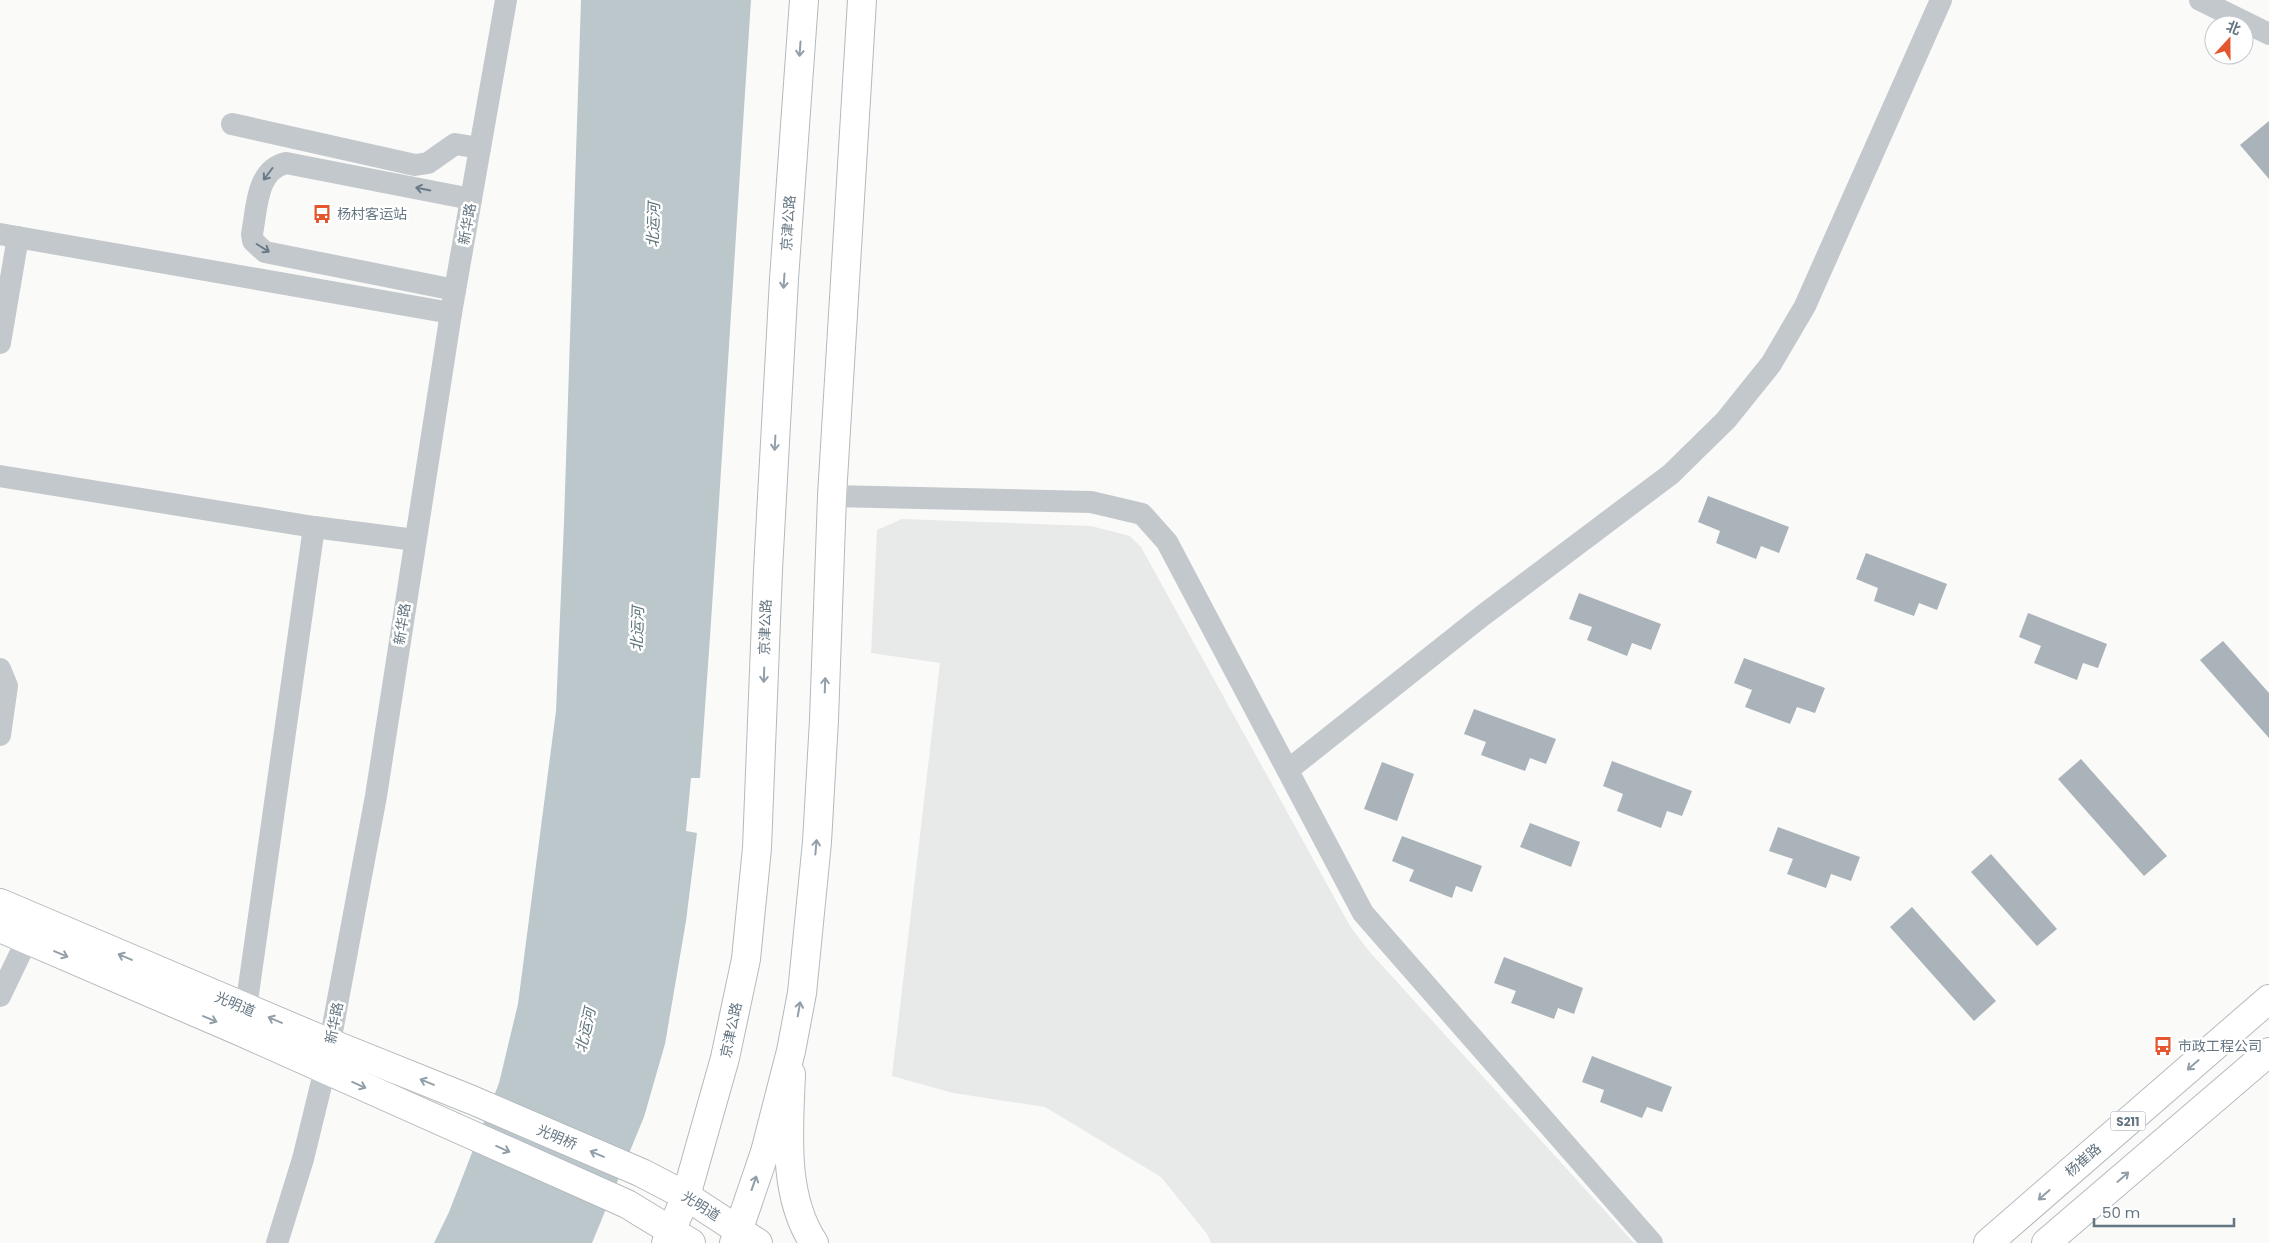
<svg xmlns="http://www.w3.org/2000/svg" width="2269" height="1243" font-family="Poppins,'Noto Sans SC',sans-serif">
  <rect width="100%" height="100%" fill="#fafaf8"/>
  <polygon fill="#e8e9e9" points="902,519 1091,526 1130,536 1141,547 1350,926 1368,950 1634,1243 1211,1243 1207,1234 1161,1177 1045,1107 953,1093 892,1076 940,663 871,653 877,530"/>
  <path fill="#bbc7cb" d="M581,0H751C734,260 719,519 700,778H691L686,831L697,833L686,921L665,1044L644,1117L592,1243H434L449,1212L499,1083L518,1004L556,711L564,522Z"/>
  <g fill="#aab3b9">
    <polygon points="2269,121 2269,179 2240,145"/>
    <polygon points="1708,496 1789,527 1779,553 1761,546 1756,559 1716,543 1720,531 1698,522"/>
    <polygon points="1866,553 1947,584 1937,610 1919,603 1914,616 1874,601 1878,588 1856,579"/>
    <polygon points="1579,593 1661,624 1651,650 1632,643 1627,656 1587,640 1592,627 1569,619"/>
    <polygon points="2028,613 2107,644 2098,668 2083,663 2077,680 2034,663 2041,646 2019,637"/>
    <polygon points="2223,641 2269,693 2269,738 2200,660"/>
    <polygon points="1744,658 1825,688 1815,713 1797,707 1790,724 1745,707 1752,690 1734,683"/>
    <polygon points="1474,709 1556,739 1546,764 1530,758 1525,771 1481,755 1486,742 1464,734"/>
    <polygon points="2081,759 2167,856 2144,876 2058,779"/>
    <polygon points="1612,761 1692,791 1682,816 1667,811 1661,828 1617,811 1623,794 1603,786"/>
    <polygon points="1382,762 1414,774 1397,821 1364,809"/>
    <polygon points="1530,823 1580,842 1571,867 1520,847"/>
    <polygon points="1778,827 1860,857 1851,881 1831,874 1826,888 1787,874 1793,859 1769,851"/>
    <polygon points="1402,836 1482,866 1472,892 1456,886 1452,898 1409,881 1414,870 1392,861"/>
    <polygon points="1991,854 2057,929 2037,946 1971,872"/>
    <polygon points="1912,907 1996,1001 1974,1021 1890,927"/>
    <polygon points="1504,957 1583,988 1574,1014 1558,1008 1554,1019 1511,1003 1516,991 1494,983"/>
    <polygon points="1592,1056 1672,1087 1662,1112 1647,1107 1642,1118 1600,1102 1604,1090 1582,1082"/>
  </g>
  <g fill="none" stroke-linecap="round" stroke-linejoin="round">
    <g stroke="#b5babe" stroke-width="30">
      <g id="major">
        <polyline points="0,903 320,1039 472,1100 642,1173 686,1196 758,1243"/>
        <polyline points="0,928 239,1031 627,1204 691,1243"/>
        <path d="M791,1074C789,1129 782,1195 814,1243"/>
        <polyline points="1988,1243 2269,999"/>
        <polyline points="2046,1243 2269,1052"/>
      </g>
    </g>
    <g stroke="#b4b9bd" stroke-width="30">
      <g id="highway">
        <polyline points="666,1243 686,1196 725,1058 746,959 757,848 768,570 784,279 804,0"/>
        <polyline points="734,1243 765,1152 791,1051 802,993 817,842 824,720 832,496 862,0"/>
      </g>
    </g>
    <g stroke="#c3c8cc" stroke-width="22">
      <polyline points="2200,0 2269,34"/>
      <polyline points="232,124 415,165 428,163 455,144 480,148"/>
      <polyline points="0,234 451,313"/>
      <path d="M455,290L265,252L253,241L252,234C257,208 256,170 286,163L471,199"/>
      <polyline points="0,343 18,237"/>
      <polyline points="0,476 314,527 415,540"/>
      <polyline points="832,496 1091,502 1142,514 1167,542 1363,913 1652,1243"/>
      <polyline points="0,669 7,686 0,735"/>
      <polyline points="1288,770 1482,616 1671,474 1726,420 1771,364 1805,306 1941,0"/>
      <polyline points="0,996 34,925"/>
      <polyline points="246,1008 314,527"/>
      <polyline points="277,1243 303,1159 325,1069 376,796 451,313 506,0"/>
    </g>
    <use href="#major" stroke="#fff" stroke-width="28"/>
    <use href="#highway" stroke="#fff" stroke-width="28"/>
  </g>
  <defs><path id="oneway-shaft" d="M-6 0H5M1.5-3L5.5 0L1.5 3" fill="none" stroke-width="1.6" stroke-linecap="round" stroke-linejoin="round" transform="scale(1.25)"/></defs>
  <g stroke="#939fa8">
    <use href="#oneway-shaft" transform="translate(800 49) rotate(94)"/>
    <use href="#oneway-shaft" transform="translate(784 281) rotate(94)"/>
    <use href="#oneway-shaft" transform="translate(775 443) rotate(93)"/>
    <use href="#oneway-shaft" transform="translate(764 675) rotate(92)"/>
    <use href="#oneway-shaft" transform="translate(825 685) rotate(-88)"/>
    <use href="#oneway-shaft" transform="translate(816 847) rotate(-85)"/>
    <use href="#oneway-shaft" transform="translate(61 954) rotate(23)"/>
    <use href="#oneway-shaft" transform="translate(125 957) rotate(-157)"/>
    <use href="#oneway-shaft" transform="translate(799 1009) rotate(-80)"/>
    <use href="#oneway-shaft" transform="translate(210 1019) rotate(23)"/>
    <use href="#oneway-shaft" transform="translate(275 1020) rotate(-157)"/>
    <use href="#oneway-shaft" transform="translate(2193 1065) rotate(139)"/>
    <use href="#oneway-shaft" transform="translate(427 1082) rotate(-158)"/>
    <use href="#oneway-shaft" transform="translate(359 1085) rotate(24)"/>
    <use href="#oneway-shaft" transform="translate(503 1149) rotate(24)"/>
    <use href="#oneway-shaft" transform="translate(597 1154) rotate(-157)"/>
    <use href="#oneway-shaft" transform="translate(2123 1177) rotate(-41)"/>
    <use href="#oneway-shaft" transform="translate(754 1183) rotate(-71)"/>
    <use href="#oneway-shaft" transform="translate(2044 1195) rotate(139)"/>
  </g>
  <g stroke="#6a7a87">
    <use href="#oneway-shaft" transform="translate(268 174) rotate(127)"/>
    <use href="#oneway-shaft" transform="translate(423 189) rotate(-169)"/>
    <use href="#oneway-shaft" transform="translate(263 248) rotate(32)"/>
  </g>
  <defs>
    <g id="bus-bare" transform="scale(1.5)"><path d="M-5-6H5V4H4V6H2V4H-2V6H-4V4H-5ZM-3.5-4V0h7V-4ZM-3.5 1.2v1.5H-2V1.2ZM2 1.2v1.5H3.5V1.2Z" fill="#e4572e" stroke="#fff" stroke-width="2.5" paint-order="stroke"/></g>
  </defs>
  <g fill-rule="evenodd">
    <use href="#bus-bare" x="322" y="214"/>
    <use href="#bus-bare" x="2163" y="1046"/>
  </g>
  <g text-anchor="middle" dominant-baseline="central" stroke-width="5" stroke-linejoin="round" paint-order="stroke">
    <rect fill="#fff" stroke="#939fa8" stroke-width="1" x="2110.5" y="1111.5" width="35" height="19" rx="4"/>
    <g font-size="12" font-weight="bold" fill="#657683">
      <text x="2128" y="1121">S211</text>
    </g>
    <g font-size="14" fill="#657683" stroke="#fff" text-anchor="start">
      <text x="337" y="214">杨村客运站</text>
      <text x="2178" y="1046">市政工程公司</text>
    </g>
    <g font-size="14" fill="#657683" stroke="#fff">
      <text transform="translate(788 223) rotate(-86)">京津公路</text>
      <text transform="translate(467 224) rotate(-80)">新华路</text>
      <text transform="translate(402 624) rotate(-81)">新华路</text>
      <text transform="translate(765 627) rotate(-88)">京津公路</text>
      <text transform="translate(235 1004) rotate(23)">光明道</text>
      <text transform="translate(334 1023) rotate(-79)">新华路</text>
      <text transform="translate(731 1030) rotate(-78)">京津公路</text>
      <text transform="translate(557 1137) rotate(23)">光明桥</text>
      <text transform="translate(2083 1160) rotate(-41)">杨崔路</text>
      <text transform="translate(701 1206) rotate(32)">光明道</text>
    </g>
    <g font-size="15" font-style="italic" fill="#60757c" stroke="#fff">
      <text transform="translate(653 225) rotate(-88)">北运河</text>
      <text transform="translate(637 629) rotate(-88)">北运河</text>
      <text transform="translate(585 1030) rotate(-77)">北运河</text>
    </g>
  </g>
  <g transform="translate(2229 40) rotate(21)"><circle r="24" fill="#ffffff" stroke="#c1c8cd"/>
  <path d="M0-4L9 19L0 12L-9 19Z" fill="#e4572e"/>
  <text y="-8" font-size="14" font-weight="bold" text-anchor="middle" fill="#657683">北</text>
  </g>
  <path d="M2094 1218v8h140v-8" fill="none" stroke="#657683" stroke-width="2.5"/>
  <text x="2102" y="1218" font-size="15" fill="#657683" stroke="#ffffff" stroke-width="4" paint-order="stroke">50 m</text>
</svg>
